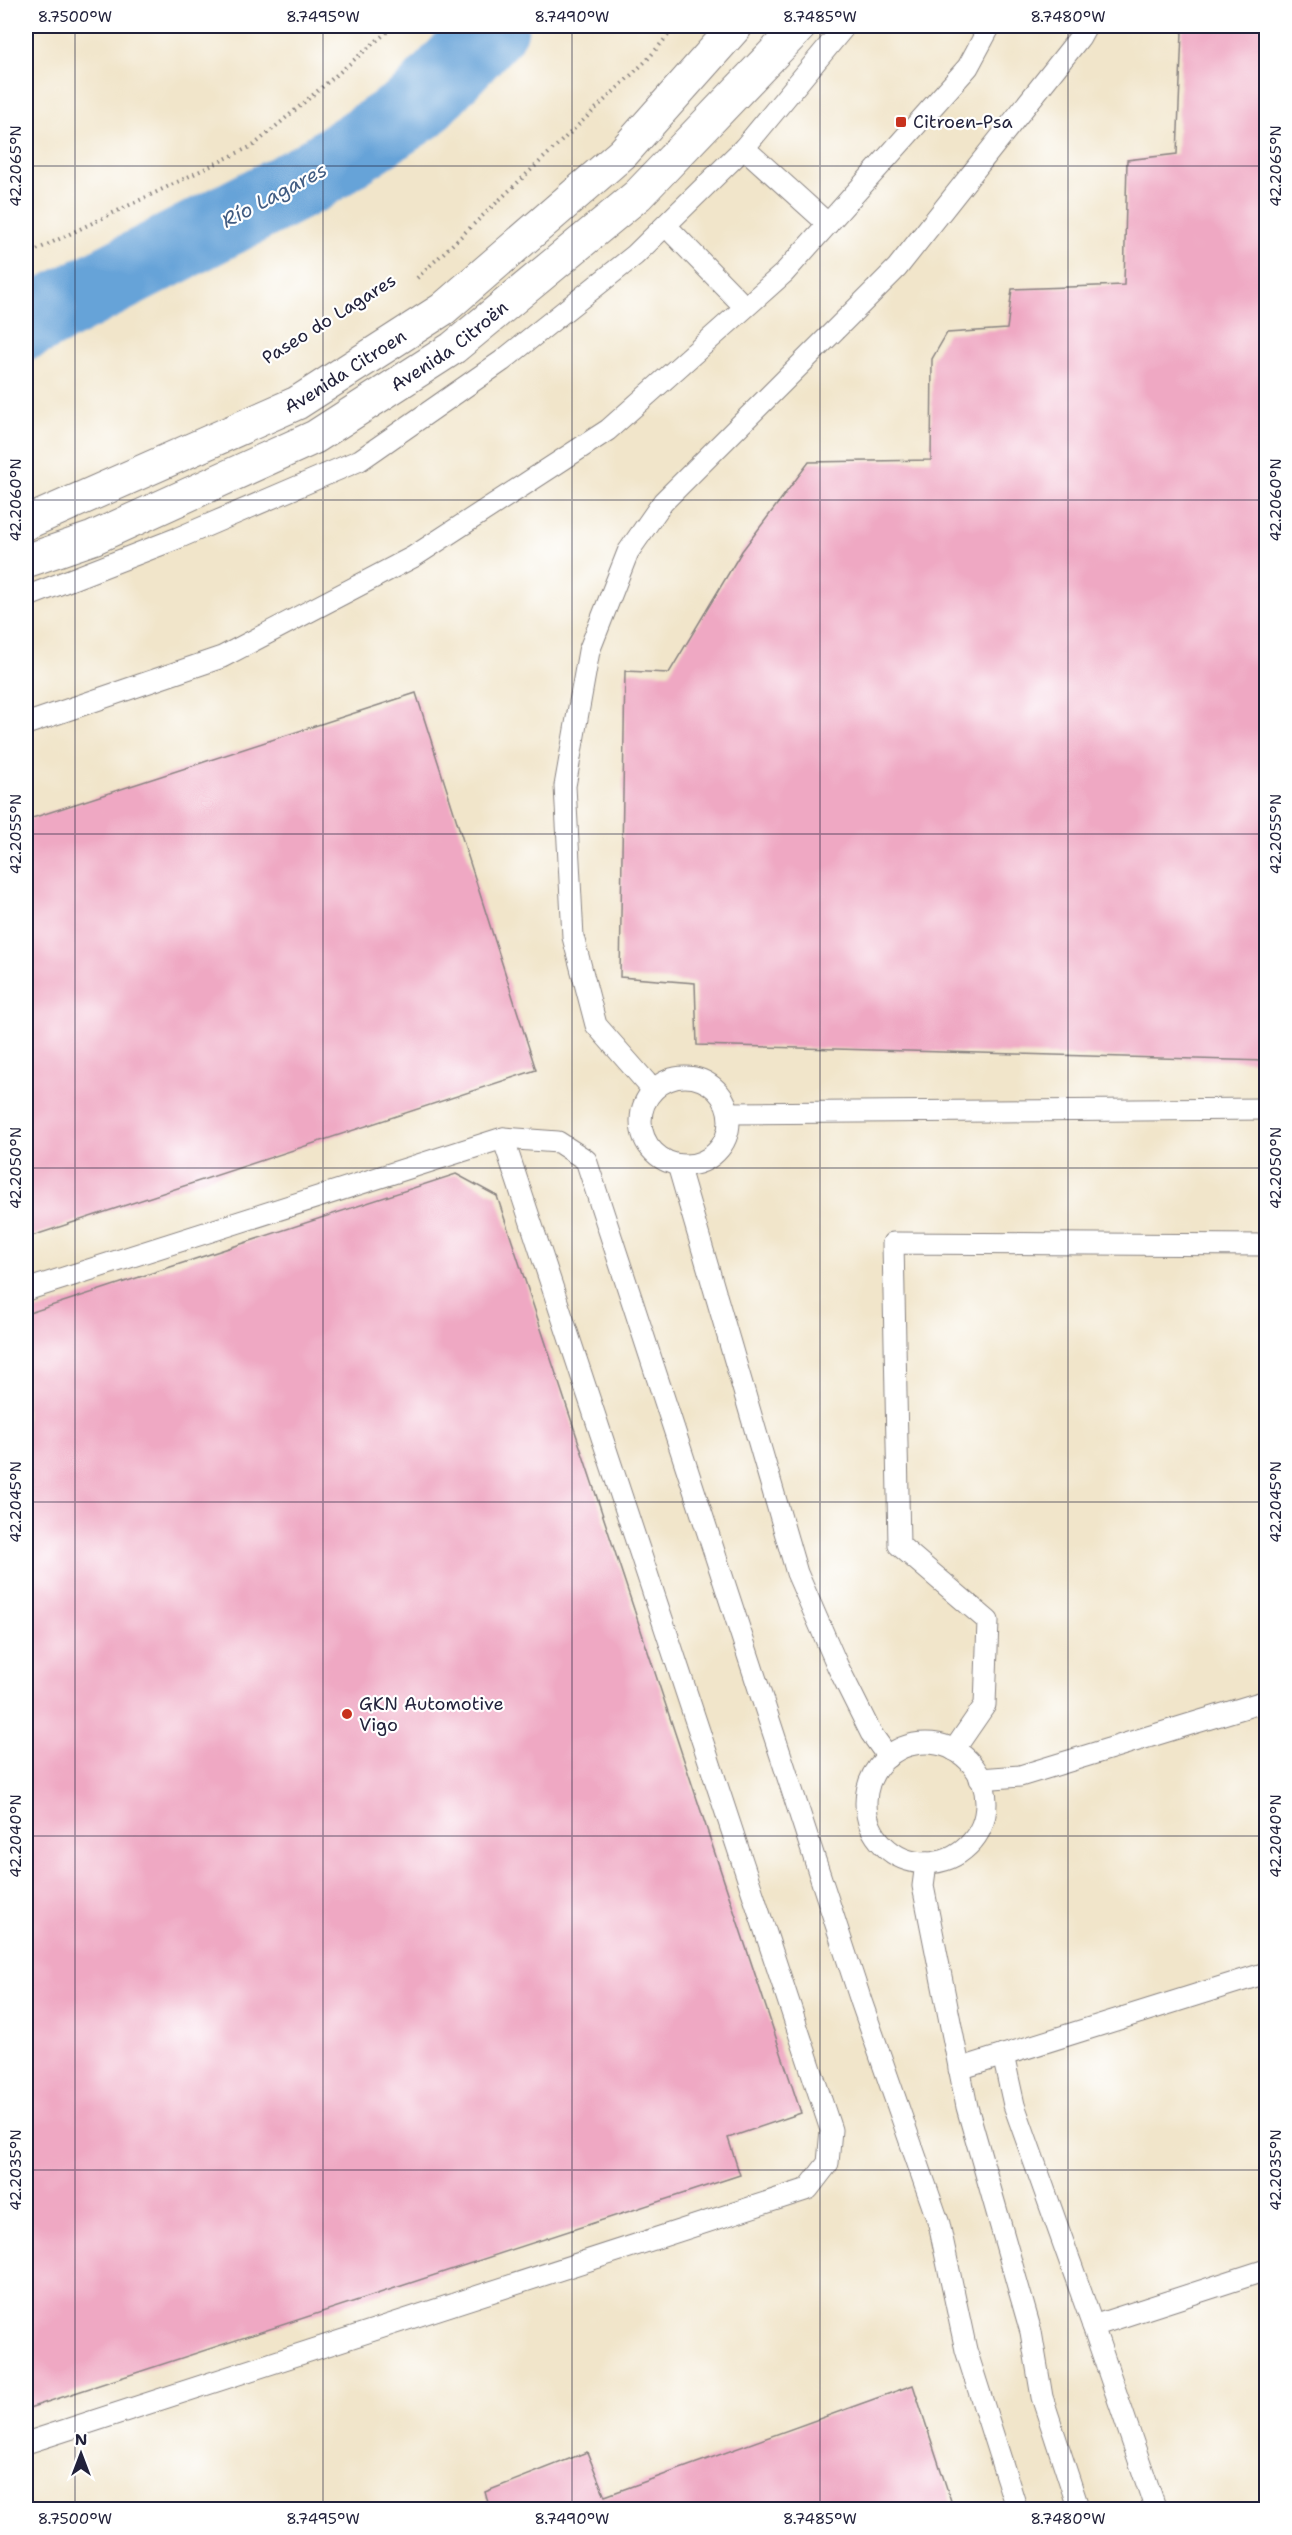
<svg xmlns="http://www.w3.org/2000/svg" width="1292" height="2535" font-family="'Shantell Sans',sans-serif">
  <rect width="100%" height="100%" fill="#fff"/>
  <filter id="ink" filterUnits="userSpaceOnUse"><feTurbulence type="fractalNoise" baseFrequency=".0167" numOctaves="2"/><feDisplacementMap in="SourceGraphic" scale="12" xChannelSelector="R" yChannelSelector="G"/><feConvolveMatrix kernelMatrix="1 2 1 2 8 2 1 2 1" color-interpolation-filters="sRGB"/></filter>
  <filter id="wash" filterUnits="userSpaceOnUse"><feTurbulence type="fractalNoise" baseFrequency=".008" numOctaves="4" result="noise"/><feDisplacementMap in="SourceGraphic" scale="24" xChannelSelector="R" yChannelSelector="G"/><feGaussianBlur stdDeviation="1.35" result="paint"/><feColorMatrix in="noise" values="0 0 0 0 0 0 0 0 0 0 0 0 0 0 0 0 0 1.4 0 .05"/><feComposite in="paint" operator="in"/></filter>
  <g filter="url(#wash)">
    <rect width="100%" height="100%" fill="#f1e5ca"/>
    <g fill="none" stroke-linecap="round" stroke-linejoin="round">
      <polyline stroke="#66a3d8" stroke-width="72" points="26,324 311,177 417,107 493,26"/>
    </g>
    <g id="blocks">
      <g fill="#efa8c3">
        <polygon points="1186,26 1266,26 1266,1061 697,1045 695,983 620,977 625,671 669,673 742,551 809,462 931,460 932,359 947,333 1007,329 1012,289 1124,285 1127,160 1177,154 1182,32"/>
        <polygon points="416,693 536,1070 26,1238 26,820"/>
        <polygon points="456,1174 497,1196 801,2113 728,2138 740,2175 26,2409 26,1314"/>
        <polygon points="913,2385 954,2510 490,2510 485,2492 587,2452 605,2496"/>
      </g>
    </g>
  </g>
  <g filter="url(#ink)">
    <use href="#blocks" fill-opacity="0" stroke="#8a8482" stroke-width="1.5"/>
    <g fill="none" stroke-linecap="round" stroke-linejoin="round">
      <g stroke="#8a8482" stroke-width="23">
        <g id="lane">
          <polyline points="744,148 828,224"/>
          <polyline points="666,226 745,307"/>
          <polyline points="26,597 178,538 360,460 502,361 635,255 744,148 845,26"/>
          <polyline points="26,724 222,657 413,557 608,430 784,273 968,67 990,26"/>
          <circle cx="685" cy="1121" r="44"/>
          <polyline points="653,1090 596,1025 573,937 565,786 589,651 628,552 663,502 897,268 1080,37 1086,26"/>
          <polyline points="729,1113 1266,1109"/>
          <polyline points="503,1138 558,1142 586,1160 861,2001 939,2224 966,2350 1017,2510"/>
          <polyline points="678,1165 797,1573 838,1667 871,1733 888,1757"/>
          <polyline points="26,1290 503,1138 831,2130 828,2163 808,2189 26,2443"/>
          <circle cx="926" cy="1803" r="60"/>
          <polyline points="954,1750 985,1705 988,1621 899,1545 893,1243 1266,1245"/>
          <polyline points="980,1779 1020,1776 1266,1701"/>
          <polyline points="926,1863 923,1886 967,2107 1031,2332 1042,2397 1079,2510"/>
          <polyline points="1003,2055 1014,2105 1093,2326 1156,2510"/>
          <polyline points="959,2069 1266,1973"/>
          <polyline points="1093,2326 1266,2270"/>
        </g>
      </g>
      <g stroke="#8a8482" stroke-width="35">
        <g id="primary">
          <path id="s1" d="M26,523L297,403L443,309L623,153L736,26"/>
          <path id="s2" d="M26,561L93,538L315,437L453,348L638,195L800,26"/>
        </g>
      </g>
      <g stroke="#8a8482" stroke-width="4" stroke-dasharray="1.5 4.5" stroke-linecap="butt">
        <polyline points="26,255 254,145 394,26"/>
        <polyline points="417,278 647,60 676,26"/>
      </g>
      <use href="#lane" stroke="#fff" stroke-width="21"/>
      <use href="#primary" stroke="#fff" stroke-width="33"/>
    </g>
  </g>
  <path fill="none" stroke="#22223b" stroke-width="1.5" stroke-opacity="0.45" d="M75,26V2510M323,26V2510M572,26V2510M820,26V2510M1068,26V2510M26,166H1266M26,500H1266M26,834H1266M26,1168H1266M26,1502H1266M26,1836H1266M26,2170H1266M26,2504H1266"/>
  <g fill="#c8321e" stroke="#fff" stroke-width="2">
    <rect x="895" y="116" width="12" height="12" rx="3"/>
    <circle cx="347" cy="1714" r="6"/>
  </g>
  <g text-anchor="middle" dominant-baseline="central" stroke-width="4.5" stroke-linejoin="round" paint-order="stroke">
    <g font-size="18" fill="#22223b" stroke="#fff" text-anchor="start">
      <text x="913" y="122">Citroen-Psa</text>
      <text x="359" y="1704">GKN Automotive<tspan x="359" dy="21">Vigo</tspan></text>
    </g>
    <g font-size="18" fill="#22223b" stroke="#fff">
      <text transform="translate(329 319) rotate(-32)">Paseo do Lagares</text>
      <text stroke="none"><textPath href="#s2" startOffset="477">Avenida Citroën</textPath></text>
      <text stroke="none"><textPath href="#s1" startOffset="354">Avenida Citroen</textPath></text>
    </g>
    <g font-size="20" font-style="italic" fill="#415c82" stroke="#fff">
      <text transform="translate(274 195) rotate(-28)">Río Lagares</text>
    </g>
  </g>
  <rect width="1292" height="2535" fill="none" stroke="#fff" stroke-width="66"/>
  <g transform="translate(81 2454)" stroke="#ffffff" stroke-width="4.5" paint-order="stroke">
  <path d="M0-4.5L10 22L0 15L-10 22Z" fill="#22223b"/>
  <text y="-9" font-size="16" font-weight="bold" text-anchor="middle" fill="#22223b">N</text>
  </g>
  <rect x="33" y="33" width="1226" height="2469" fill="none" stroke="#22223b" stroke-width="2"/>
  <g font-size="15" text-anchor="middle" fill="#22223b">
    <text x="75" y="22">8.7500°W</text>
    <text x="323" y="22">8.7495°W</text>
    <text x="572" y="22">8.7490°W</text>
    <text x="820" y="22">8.7485°W</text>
    <text x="1068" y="22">8.7480°W</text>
    <text transform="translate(16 166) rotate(-90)" y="5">42.2065°N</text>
    <text transform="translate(1276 166) rotate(-90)" y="5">42.2065°N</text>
    <text transform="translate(16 500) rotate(-90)" y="5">42.2060°N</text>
    <text transform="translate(1276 500) rotate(-90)" y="5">42.2060°N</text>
    <text transform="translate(16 834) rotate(-90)" y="5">42.2055°N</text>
    <text transform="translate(1276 834) rotate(-90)" y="5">42.2055°N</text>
    <text transform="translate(16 1168) rotate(-90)" y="5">42.2050°N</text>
    <text transform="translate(1276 1168) rotate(-90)" y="5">42.2050°N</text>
    <text transform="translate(16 1502) rotate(-90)" y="5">42.2045°N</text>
    <text transform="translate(1276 1502) rotate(-90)" y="5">42.2045°N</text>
    <text transform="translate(16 1836) rotate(-90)" y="5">42.2040°N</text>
    <text transform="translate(1276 1836) rotate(-90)" y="5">42.2040°N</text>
    <text transform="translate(16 2170) rotate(-90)" y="5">42.2035°N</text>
    <text transform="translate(1276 2170) rotate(-90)" y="5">42.2035°N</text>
    <text x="75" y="2524">8.7500°W</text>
    <text x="323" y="2524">8.7495°W</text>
    <text x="572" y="2524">8.7490°W</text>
    <text x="820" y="2524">8.7485°W</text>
    <text x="1068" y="2524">8.7480°W</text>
  </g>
</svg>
